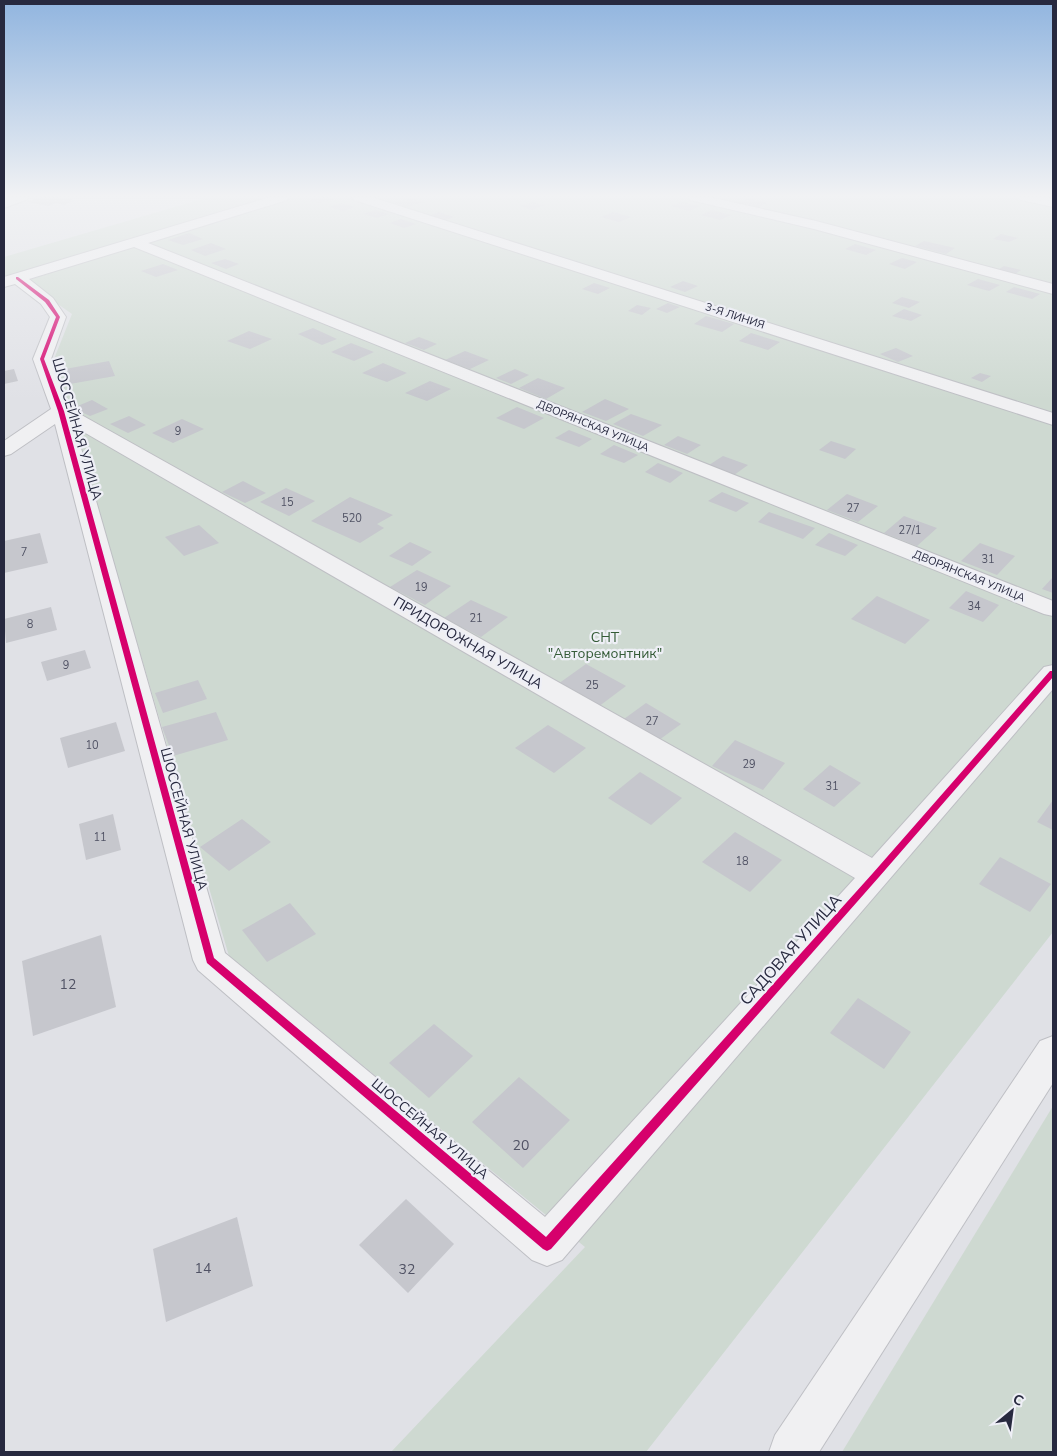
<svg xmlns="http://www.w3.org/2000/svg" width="1057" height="1456" font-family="'Nunito Sans',sans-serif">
  <rect width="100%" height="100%" fill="#e0e1e6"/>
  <g fill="#ced9d1">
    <polygon points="209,197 274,197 4,279 4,257"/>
    <polygon points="293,197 1053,197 1053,932 646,1452 391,1452 585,1247 229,956 54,359 72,314 25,281"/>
    <polygon points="1053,1106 1053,1448 1051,1452 842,1452"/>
  </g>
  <g fill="#c6c7cd">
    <polygon points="40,197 57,197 75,200 64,205 56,203 48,206 27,202"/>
    <polygon points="321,197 329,197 335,199 319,203 309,200"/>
    <polygon points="411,198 424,202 407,207 394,203"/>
    <polygon points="748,198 767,203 756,208 737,203"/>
    <polygon points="532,202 545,205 532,210 520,206"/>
    <polygon points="682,202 700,206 689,211 671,206"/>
    <polygon points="341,203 355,207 343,211 329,207"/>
    <polygon points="375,210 389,214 377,218 363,214"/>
    <polygon points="712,210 731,215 720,220 701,215"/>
    <polygon points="439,212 454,217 443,221 428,216"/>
    <polygon points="613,212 631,217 619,222 601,217"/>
    <polygon points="401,219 416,224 404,228 390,223"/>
    <polygon points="189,233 203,239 183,245 168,240"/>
    <polygon points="1001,234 1018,238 1009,242 993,239"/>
    <polygon points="924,241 955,248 946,254 915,246"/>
    <polygon points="211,243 226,249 205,256 191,250"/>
    <polygon points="855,244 876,250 866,255 845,249"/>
    <polygon points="902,258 917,262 905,269 889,264"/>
    <polygon points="225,259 239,264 226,269 211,263"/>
    <polygon points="163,264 178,270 156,277 141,271"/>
    <polygon points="1004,266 1021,270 1013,275 996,271"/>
    <polygon points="978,279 1000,285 989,291 967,285"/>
    <polygon points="683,281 698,286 685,292 670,287"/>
    <polygon points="594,283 610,288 598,294 582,289"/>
    <polygon points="1014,287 1040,294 1032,299 1006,292"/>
    <polygon points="902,297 920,302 909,308 892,303"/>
    <polygon points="668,303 680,307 667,313 656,309"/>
    <polygon points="637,305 651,308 642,315 628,311"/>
    <polygon points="904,309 922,315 911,321 892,316"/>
    <polygon points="706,316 734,324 722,332 694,324"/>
    <polygon points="313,328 337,339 322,345 298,334"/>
    <polygon points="249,331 272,339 250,349 227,341"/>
    <polygon points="751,333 780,342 768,350 739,341"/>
    <polygon points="419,337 437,344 424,350 405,343"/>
    <polygon points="351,343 374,352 354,361 331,352"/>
    <polygon points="896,348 913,356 898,362 880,354"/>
    <polygon points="465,351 489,360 470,369 445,360"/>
    <polygon points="109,361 115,376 70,384 65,369"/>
    <polygon points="383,363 407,373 387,382 362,373"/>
    <polygon points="14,369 18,381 4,384 4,371"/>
    <polygon points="515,369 529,375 511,384 496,378"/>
    <polygon points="980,373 991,376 982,382 971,378"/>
    <polygon points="538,378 565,388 546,399 519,388"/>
    <polygon points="430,381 451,389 427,401 405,393"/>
    <polygon points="605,399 629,409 606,421 582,412"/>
    <polygon points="92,400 108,409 90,416 73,408"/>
    <polygon points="517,407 544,418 524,429 496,418"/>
    <polygon points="631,414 662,425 643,436 613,424"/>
    <polygon points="129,416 146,425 128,433 110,424"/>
    <polygon points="182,419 204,429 173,443 152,433"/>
    <polygon points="569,430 592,439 579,447 555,438"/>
    <polygon points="678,436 701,445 687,454 664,445"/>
    <polygon points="831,441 856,449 845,459 819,450"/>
    <polygon points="614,445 638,455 624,463 600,454"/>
    <polygon points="723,456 748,465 734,475 709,465"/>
    <polygon points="658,463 683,473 670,483 645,472"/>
    <polygon points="243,481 266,493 245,503 222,492"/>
    <polygon points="286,488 315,501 289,516 260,502"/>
    <polygon points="722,492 749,503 736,512 708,501"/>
    <polygon points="847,494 878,506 858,522 827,510"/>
    <polygon points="350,497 393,515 377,524 384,528 360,543 311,521"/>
    <polygon points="769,512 815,528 803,539 758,522"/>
    <polygon points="904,516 937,528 917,546 884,533"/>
    <polygon points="199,525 219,543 184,556 165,537"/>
    <polygon points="40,533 48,563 4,573 4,541"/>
    <polygon points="829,533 858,545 845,556 815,545"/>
    <polygon points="410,542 432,552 412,566 389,556"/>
    <polygon points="980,543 1015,556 997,575 961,561"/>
    <polygon points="417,570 451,586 425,605 390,587"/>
    <polygon points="1053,577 1053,593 1042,589"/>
    <polygon points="966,591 999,605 983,622 949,608"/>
    <polygon points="877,596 930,620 905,644 851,619"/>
    <polygon points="471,600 508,617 481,637 444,618"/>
    <polygon points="51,607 57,630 6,643 4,619"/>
    <polygon points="85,650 91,668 47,681 41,662"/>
    <polygon points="586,664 626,686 598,707 558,684"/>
    <polygon points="198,680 207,699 163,713 155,693"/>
    <polygon points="646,703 681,724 659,740 624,719"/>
    <polygon points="216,712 228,740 173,756 162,727"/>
    <polygon points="116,722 125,751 68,768 60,738"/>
    <polygon points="548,725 586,748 554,773 515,748"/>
    <polygon points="735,740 785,763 763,790 712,766"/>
    <polygon points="830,765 861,783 834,807 803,789"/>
    <polygon points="640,772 682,798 651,825 608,798"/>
    <polygon points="1053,800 1053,830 1037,822"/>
    <polygon points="113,814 121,850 86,860 79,824"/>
    <polygon points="242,819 271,842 229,871 200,847"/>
    <polygon points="735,832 782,860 750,892 702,862"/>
    <polygon points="1000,857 1051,884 1030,912 979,884"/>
    <polygon points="290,903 316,934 267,962 242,930"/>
    <polygon points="101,935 116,1007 33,1036 22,961"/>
    <polygon points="858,998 911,1032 884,1069 830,1033"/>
    <polygon points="434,1024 473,1056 429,1098 389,1063"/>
    <polygon points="519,1077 570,1120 523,1168 472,1122"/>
    <polygon points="406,1199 454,1244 408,1293 359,1245"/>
    <polygon points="237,1217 253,1286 166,1322 153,1249"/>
  </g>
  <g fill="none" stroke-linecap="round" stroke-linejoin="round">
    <g stroke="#bebfc4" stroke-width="2">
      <g id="minor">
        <polygon points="11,197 28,197 26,200 4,208 4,199"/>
        <path d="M270,197H289L287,200L148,243L1053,601V616L1044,614L134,247L29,279L53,298L66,317L51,359L69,408L872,858L1044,667L1053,665V689L562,1260L547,1266L532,1260L198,970L193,960L55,424L11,454L4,456V441L51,409L33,359L50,317L41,304L15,284L4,287V277ZM75,427L855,878L545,1217L225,953Z"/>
        <polygon points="352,197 371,197 1053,413 1053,425 354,200"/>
        <polygon points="688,197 709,197 816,221 1053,284 1053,294 814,229 690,200"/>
        <polygon points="1019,197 1042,197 1053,199 1053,207 1021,200"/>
        <polygon points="1053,1036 1053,1083 819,1452 769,1452 775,1435 1040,1041"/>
      </g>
    </g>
    <use href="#minor" fill="#f0f0f2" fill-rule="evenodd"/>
    <g stroke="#eeeff6" stroke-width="3">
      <polygon id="cycleway" points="16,277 18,277 49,300 60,317 44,359 64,411 214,958 546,1237 873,873 1050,671 1053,671 1053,677 879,877 551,1249 547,1251 543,1249 207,963 58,411 40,359 56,317 45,302 16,279"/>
    </g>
    <use href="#cycleway" fill="#d6006c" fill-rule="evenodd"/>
  </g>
  <linearGradient id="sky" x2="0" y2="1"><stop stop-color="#91b5df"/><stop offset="0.49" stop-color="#f1f2f4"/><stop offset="1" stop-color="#f1f2f4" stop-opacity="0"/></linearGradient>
  <rect width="1057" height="400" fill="url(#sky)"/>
  <g text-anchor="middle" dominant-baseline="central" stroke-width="4.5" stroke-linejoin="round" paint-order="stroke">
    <g font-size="11" fill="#27293f" stroke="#eeeff6">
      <text transform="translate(735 316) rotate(18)">3-Я ЛИНИЯ</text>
      <text transform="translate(593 426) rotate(22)">ДВОРЯНСКАЯ УЛИЦА</text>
      <text transform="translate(969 576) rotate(22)">ДВОРЯНСКАЯ УЛИЦА</text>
    </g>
    <g font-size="11" fill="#505264">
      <text x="178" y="431">9</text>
      <text x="287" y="502">15</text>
      <text x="853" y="508">27</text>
      <text x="352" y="518">520</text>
      <text x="910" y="530">27/1</text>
      <text x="24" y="552">7</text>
      <text x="988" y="559">31</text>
      <text x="421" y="587">19</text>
      <text x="974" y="606">34</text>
      <text x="476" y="618">21</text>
      <text x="30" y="624">8</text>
      <text x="66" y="665">9</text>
      <text x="592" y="685">25</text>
      <text x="652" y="721">27</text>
      <text x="92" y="745">10</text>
      <text x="749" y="764">29</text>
      <text x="832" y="786">31</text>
      <text x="100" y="837">11</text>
      <text x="742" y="861">18</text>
    </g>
    <g font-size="14" fill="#27293f" stroke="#eeeff6">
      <text transform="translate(77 429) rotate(74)">ШОССЕЙНАЯ УЛИЦА</text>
      <text transform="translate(468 643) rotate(30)">ПРИДОРОЖНАЯ УЛИЦА</text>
      <text transform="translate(184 819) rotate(75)">ШОССЕЙНАЯ УЛИЦА</text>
      <text transform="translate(430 1129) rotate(40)">ШОССЕЙНАЯ УЛИЦА</text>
    </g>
    <g font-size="14" fill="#345b37" stroke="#eeeff6">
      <text x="605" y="637">СНТ<tspan x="605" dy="16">"Авторемонтник"</tspan></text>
    </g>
    <g font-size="14" fill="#505264">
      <text x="68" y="984">12</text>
      <text x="521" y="1145">20</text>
      <text x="203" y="1268">14</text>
      <text x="407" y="1269">32</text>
    </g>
    <g font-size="16" fill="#27293f" stroke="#eeeff6">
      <text transform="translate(791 950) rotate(-48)">САДОВАЯ УЛИЦА</text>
    </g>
  </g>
  <rect width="1057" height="1456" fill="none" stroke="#27293f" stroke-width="10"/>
  <g transform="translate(1012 1411) rotate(29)" stroke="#eeeff6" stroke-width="4" paint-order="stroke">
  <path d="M0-4L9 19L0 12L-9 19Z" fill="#27293f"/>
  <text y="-8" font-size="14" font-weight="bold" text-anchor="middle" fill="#27293f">С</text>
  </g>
</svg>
